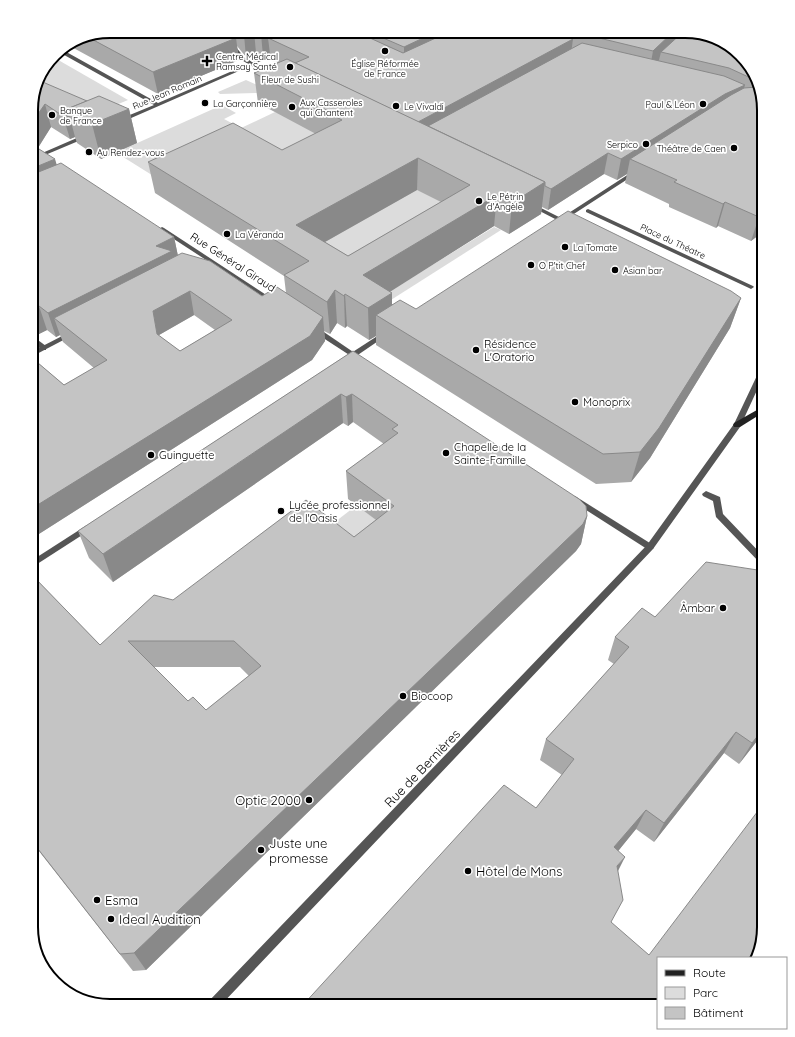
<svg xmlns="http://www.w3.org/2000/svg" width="795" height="1037" font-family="Quicksand,sans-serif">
  <rect width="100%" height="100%" fill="#fff"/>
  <g fill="#dcdcdc">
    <polygon points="53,57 128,100 82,119 33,97 39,75"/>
    <polygon points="246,80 264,88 258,93 220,94 218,92"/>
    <polygon points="222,105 236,113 224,119 241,128 275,112 323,129 206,209 112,150 120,146 124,149"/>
    <polygon points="417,190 462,201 342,293 317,223 337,235"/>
    <polygon points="494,227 501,230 372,312 364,307"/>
    <polygon points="357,505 394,534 355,565 318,535"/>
  </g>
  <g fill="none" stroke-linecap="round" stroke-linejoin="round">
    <polygon fill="#555" fill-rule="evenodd" points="31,335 46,346 46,350 42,350 31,341"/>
    <g fill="#555" fill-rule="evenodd">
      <polygon points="588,209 753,286 754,287 751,289 749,288 586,212 586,210"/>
      <polygon points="764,480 764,486 760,485 759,483 760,481"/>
      <polygon points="706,491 720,497 723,514 764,557 764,565 761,564 716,517 713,501 703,496 702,494"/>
    </g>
    <g fill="#555" fill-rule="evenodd">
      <polygon points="61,49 158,103 276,52 280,53 122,122 120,121 120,119 154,105 57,51"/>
      <polygon points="86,134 89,136 88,137 38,158 33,157"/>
      <polygon points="162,227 164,228 274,300 273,301 269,301 160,230 159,229"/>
      <polygon points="314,328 318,328 362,358 359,360 357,360 314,332"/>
      <polygon points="68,333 70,333 73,335 31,357 31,352"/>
      <polygon points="575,496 653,545 654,547 653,549 647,549 572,501 571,499 572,497"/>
    </g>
    <g fill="#555" fill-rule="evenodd">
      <polygon points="219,31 223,31 244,57 272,74 272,76 268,76 240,59"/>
      <polygon points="632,172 637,173 563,221 559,221 530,206 535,205 561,218"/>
      <polygon points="382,333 384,333 387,335 349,361 345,361 344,359 345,357"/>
      <polygon points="762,365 764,365 764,375 740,427 653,549 220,1006 206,1006 208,1002 647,545 734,424"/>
      <polygon points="87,525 90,526 91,528 90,530 31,568 31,561"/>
    </g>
    <polygon fill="#222" fill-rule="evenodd" points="764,406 764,412 740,427 734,427 733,425 734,423"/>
  </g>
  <g fill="#a9a9a9" fill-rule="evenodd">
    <path d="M110,31H690L751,66L764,110V231L751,241L718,226L716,228L669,207V204L625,183L627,174L617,180L604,174L548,210L542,207L541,214L509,234L494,226L390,291L392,304L416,309L741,298L730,328L650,458L631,482L596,484L376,345V336L369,340L347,326L345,328L337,323L330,334L324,331L325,341L312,360L31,539V357L64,385L94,368L63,342L60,335L56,337L47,330L35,336L31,334V105L87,101L129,109L137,143L101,159L77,143L75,137L70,139L51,127L38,148L56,165L174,237L178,256L262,296L286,293L284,276L155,193L148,162L282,150L316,134L258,103L254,73L277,63L270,60V54L263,56L256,53L246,57L237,46L239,60L158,94L68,45L80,37ZM417,190L441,202L348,256L325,242ZM194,315L215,330L180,351L159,336V335Z"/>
    <path d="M353,351L587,516L581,544L576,551L146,970L133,971L31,841V574L100,645L173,600L354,537L376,520L348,499L346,471L384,444L353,422L348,426L343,423L113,582L89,558L78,531ZM154,667H240L249,676L206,710L188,701Z"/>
    <polygon points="655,617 764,732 739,764 724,753 654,842 636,829 618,851 618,872 611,922 658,1006 536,808 562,775 540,760 546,739 614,664 608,660 615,637"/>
  </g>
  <g fill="#898989">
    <polygon points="254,31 256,53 246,57 244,35"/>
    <polygon points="269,31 323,31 268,38 270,54 263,56 261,34"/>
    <polygon points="358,31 364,31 365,52"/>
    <polygon points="438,31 461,31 404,69 404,47"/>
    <polygon points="674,31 684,31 681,42 661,52 658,64 649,73 653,51"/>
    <polygon points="236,38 239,60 158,94 153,72"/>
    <polygon points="573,39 570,61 437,134 418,122"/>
    <polygon points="745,85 739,105 630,159 627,174 617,180 621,159 725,94"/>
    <polygon points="45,104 51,127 34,154 31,156 31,124"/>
    <polygon points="129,109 137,143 101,159 92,124"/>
    <polygon points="69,114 75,137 70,139 63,116"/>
    <polygon points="608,153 604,174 548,210 551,189"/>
    <polygon points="418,158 417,190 300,256 296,225"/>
    <polygon points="55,159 62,182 31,196 31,169"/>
    <polygon points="545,182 541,214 509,234 512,203"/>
    <polygon points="497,195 494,226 366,307 363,275"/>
    <polygon points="725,202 718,226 716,228 723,204"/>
    <polygon points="764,213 764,231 751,241 759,217"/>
    <polygon points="174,237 179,261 54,318 60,335 56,337 48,313 156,246"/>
    <polygon points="335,290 337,323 330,334 327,302"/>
    <polygon points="190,291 194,315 159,335 163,358 157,334 153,311"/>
    <polygon points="392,293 392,325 376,315 376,336 369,340 368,308"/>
    <polygon points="345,294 347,326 345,328 344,296"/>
    <polygon points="741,298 730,328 650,458 631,482 640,452"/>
    <polygon points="39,306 47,330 35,336 31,325 31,310"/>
    <polygon points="323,317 325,341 312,360 31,539 31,509"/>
    <polygon points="341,394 343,423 113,582 103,554"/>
    <polygon points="352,394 353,422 348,426 346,397"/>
    <polygon points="587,516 581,544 576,551 146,970 134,953"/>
    <polygon points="764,728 764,732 739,764 752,743"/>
    <polygon points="736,732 724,753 654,842 664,823"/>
    <polygon points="646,810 636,829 606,866 614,847"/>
    <polygon points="625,857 616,875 617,866"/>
  </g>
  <g fill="#c4c4c4" stroke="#898989" fill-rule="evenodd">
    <polygon points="110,31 231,31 236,38 153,72 86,36"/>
    <polygon points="241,31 253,31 244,35"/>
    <polygon points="254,31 269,31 261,34"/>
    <polygon points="284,31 359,31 358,31 359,33 403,53 451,31 542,31 573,39 418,122 295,63 309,57 268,38"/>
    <polygon points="367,31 438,31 404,47"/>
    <polygon points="570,31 674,31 653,51"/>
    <polygon points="684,31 690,31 725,42 751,66 755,80 729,68 661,52"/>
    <polygon points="582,43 724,76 745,85 725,94 621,159 608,153 551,189 545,186 545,182 428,126"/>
    <path d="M287,59L545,182L512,203L497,195L363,275L392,293L368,308L345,294L344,296L335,290L327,302L284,275L309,261L148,162L233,123L282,150L342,120L336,117L338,116L254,73ZM418,158L470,185L348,256L296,225Z"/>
    <polygon points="38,80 87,101 67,109 69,114 63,116 45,104 31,124 31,105"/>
    <polygon points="757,87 764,110 764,213 759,217 725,202 723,204 674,182 677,180 630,159 731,95 744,88"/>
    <polygon points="99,96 129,109 92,124 67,109"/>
    <polygon points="31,144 55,159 31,169"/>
    <polygon points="61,163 174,237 156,246 172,251 48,313 39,306 31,310 31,175"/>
    <polygon points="568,211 731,291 741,298 659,428 640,452 603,454 376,315 400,300 416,309"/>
    <path d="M182,253L210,261L262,296L277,287L323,317L310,336L31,509V357L64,385L107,360L54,318ZM190,291L232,320L180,351L157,334L153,311Z"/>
    <path d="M353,351L579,499L586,506L587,516L583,524L134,953L120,954L31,840V574L100,645L154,595L173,600L306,500L354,537L394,506L346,471L398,433L392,429L398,425L352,394L346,397L341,394L103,554L78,531ZM128,641H234L261,666L206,710L193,697L188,701Z"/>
    <polygon points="706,562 764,571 764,728 752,743 736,732 664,823 646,810 614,847 625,857 617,866 623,900 611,922 649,955 764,803 764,927 756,958 658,958 658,1006 302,1006 504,785 536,808 574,759 546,739 629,647 615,637 642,608 655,617"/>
  </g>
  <g fill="#000" stroke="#fff" stroke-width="1.5">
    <circle cx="385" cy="51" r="4"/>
    <path d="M205 55h4v4h4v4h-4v4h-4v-4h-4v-4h4z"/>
    <circle cx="290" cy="67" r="4"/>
    <circle cx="205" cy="103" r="4"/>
    <circle cx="703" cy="104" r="4"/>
    <circle cx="396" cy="106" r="4"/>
    <circle cx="292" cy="107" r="4"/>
    <circle cx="52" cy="115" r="4"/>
    <circle cx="646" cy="144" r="4"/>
    <circle cx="734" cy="148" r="4"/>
    <circle cx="89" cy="152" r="4"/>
    <circle cx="479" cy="201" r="4"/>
    <circle cx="227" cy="234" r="4"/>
    <circle cx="565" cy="247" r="4"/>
    <circle cx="531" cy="265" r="4"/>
    <circle cx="615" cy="270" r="4"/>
    <circle cx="476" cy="350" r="4"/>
    <circle cx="575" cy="402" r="4"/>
    <circle cx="446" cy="453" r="4"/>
    <circle cx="151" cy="455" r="4"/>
    <circle cx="281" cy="511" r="4"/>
    <circle cx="723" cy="608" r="4"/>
    <circle cx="403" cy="696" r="4"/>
    <circle cx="309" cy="800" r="4"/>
    <circle cx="261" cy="850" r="4"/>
    <circle cx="468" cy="871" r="4"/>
    <circle cx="97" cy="900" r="4"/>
    <circle cx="111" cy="919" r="4"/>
  </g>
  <g text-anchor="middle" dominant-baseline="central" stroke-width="3.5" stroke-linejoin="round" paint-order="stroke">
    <g font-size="9" fill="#000" stroke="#fff" text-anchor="start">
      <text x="216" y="56">Centre Médical<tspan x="216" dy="10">Ramsay Santé</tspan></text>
      <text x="385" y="63" text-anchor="middle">Église Réformée<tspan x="385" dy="10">de France</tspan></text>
      <text x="290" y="79" text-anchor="middle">Fleur de Sushi</text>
      <text x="300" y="102">Aux Casseroles<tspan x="300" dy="10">qui Chantent</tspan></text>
      <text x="213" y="103">La Garçonnière</text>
      <text x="695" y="104" text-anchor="end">Paul &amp; Léon</text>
      <text x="404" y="106">Le Vivaldi</text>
      <text x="60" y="110">Banque<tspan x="60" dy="10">de France</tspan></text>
      <text x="638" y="144" text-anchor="end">Serpico</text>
      <text x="726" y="148" text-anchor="end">Théâtre de Caen</text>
      <text x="97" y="152">Au Rendez-vous</text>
      <text x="487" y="196">Le Pétrin<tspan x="487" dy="10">d'Angèle</tspan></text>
      <text x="235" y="234">La Véranda</text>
      <text x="573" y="247">La Tomate</text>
      <text x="539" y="265">O P'tit Chef</text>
      <text x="623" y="270">Asian bar</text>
    </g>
    <g font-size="9" fill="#000" stroke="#fff">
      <text transform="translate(167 92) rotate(-23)">Rue Jean Romain</text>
      <text transform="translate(673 241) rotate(25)">Place du Théatre</text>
    </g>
    <g font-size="11" fill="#000" stroke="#fff">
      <text transform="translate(233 262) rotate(33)">Rue Général Giraud</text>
    </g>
    <g font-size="11" fill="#000" stroke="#fff" text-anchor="start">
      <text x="484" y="344">Résidence<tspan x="484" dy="13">L'Oratorio</tspan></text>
      <text x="583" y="402">Monoprix</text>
      <text x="454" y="447">Chapelle de la<tspan x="454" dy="13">Sainte-Famille</tspan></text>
      <text x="159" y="455">Guinguette</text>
      <text x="289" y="505">Lycée professionnel<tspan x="289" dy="13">de l'Oasis</tspan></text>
      <text x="715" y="608" text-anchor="end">Âmbar</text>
      <text x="411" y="696">Biocoop</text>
    </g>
    <g font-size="13" fill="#000" stroke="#fff">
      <text transform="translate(422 768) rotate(-46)">Rue de Bernières</text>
    </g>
    <g font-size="13" fill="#000" stroke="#fff" text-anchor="start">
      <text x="301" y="800" text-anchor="end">Optic 2000</text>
      <text x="269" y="843">Juste une<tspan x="269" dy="15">promesse</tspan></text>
      <text x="476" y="871">Hôtel de Mons</text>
      <text x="105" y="900">Esma</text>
      <text x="119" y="919">Ideal Audition</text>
    </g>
  </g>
  <path d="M0 0H795V1037H0ZM110 38H685A72 72 0 0 1 757 110V927A72 72 0 0 1 685 999H110A72 72 0 0 1 38 927V110A72 72 0 0 1 110 38Z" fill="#fff" fill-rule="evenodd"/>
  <path fill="none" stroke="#000" stroke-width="2" d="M110 38H685A72 72 0 0 1 757 110V927A72 72 0 0 1 685 999H110A72 72 0 0 1 38 927V110A72 72 0 0 1 110 38Z"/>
  <rect x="657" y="957" width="130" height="72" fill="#ffffff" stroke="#999999"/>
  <rect x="665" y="970" width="20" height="6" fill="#222222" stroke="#999999"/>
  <text x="693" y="977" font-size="12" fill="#000000">Route</text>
  <rect x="665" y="987" width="20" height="12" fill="#dcdcdc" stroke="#999999"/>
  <text x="693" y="997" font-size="12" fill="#000000">Parc</text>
  <rect x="665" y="1007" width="20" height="12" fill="#c4c4c4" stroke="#999999"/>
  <text x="693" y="1017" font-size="12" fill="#000000">Bâtiment</text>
</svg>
